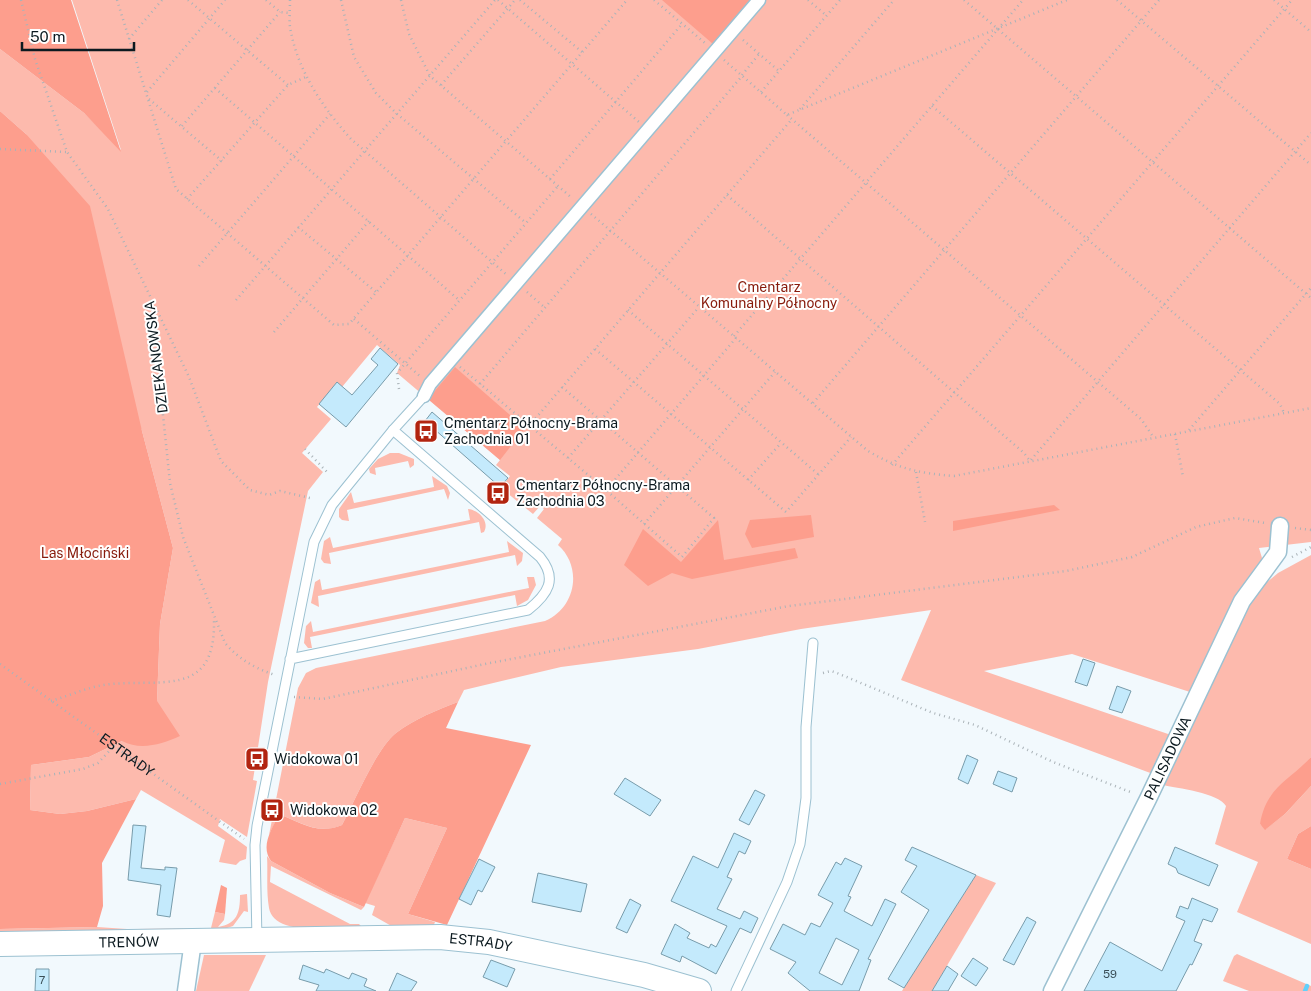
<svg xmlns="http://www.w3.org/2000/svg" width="1311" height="991" font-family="'Public Sans',sans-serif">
  <rect width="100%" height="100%" fill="#f2f9fd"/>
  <g fill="#fdbaad">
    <path d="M72,0H1311V542L1259,548L1262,558L1258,574L1190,692L1072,654L984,671L1171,735L1153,774L901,680L931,610L801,629L698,649L561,667L464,690L458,702C437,710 414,719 396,733C376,749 355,801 342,825C319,835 301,823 279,814L269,835L298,688L306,673L316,668L545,621C576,608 583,567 558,545L562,539L537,518L544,509L540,506L533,514L501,488L510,476L496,465L500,460L397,373L400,365L377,345L342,387L337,383L317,407L331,419L302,453L323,472L308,491L268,682L253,780L257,781L247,837L220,819L218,826L247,847L246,859L240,861L236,865L219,862L225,840L141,790L136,799L87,811L60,814L30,810L31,765L89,757L122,741L157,701L160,624L173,548L142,431L26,134L0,111V49L84,113L121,150Z"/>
    <polygon points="390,453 399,453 414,459 414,465 410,468 408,461 375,468 376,475 370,473 369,469 378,459"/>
    <polygon points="432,476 447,486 450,493 448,500 444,489 347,510 349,521 342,520 339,517 339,509 351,492 354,503 434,487"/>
    <path d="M468,509C479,510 490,522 484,532L481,533L479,522L329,553L331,564L324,563L321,559L324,541L330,537L333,548L470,520Z"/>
    <polygon points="507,541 523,553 522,561 517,566 515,555 318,596 319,607 311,603 315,582 320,579 322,590 509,552"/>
    <path d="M1311,555V757L1260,824L1266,829L1285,814L1311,786V826L1298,834L1287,859L1311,869V944L1237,912L1258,862L1215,844L1226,806C1219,793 1177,788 1162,785L1253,594L1278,573Z"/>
    <polygon points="527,577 534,577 536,585 528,600 517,606 515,595 310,637 312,648 308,648 304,643 306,626 311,621 313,632 529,588"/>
    <polygon points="405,818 447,828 408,914 435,922 432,930 395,928 372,915 375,906 365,903"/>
    <path d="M267,856L271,861L330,893L364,907L361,910L271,866L270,882L350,924H359L362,927C339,927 274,938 269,908C266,891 268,873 267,856Z"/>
    <polygon points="976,875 996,883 932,991 902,991"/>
    <path d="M247,894L248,912L244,911L233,926L227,928L137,932L136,929L211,928L215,912L225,914L224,920L218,927C237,924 240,913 240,895Z"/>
    <polygon points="97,927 127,929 126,931 0,937 0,929"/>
    <polygon points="1237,954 1311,986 1311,991 1249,991 1223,981 1234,956"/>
    <polygon points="204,955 266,955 249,991 196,991"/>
  </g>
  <g fill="#fd9e8d">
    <polygon points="0,0 71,0 121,152 84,113 0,49"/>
    <polygon points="662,0 750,0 713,44"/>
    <path d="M0,111L26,134L90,206L142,431L173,548L160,624L157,701L180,736C162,744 141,751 122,741L89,757L31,765L30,810L60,814L87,811L136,799L102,863L103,906L97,927L0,929Z"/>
    <polygon points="455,367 525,428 500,460 428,399"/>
    <polygon points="1054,505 1060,510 953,531 953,521"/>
    <polygon points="811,515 814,537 752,548 745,534 750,520"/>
    <polygon points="718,520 724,560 795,548 798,558 692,579 672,573 648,586 624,565 643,529 681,562"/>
    <path d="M458,702L446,728L531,745L447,925L408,914L447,828L405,818L364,907L330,893L271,861C260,846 272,829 279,814C301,823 318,835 342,825C355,801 376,749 396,733C414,719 437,710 458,702Z"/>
    <path d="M1311,757V786L1285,814L1265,830L1260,824C1266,787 1289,781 1311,757Z"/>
    <polygon points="1311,826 1311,869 1287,859 1298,834"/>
    <polygon points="221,885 227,888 225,914 215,912"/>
  </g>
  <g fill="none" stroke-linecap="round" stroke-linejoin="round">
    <polyline stroke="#62d0fb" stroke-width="4.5" points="1305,991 1307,986"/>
  </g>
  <g fill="#c4eafc" stroke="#789cab" fill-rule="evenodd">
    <polygon points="380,348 398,364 346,427 319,404 337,382 352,395 378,365 371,359"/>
    <polygon points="432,412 508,478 500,487 425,421"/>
    <polygon points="1083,659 1095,663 1087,686 1075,682"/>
    <polygon points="1117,686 1131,691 1122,713 1109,709"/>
    <polygon points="967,755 978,760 968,784 958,779"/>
    <polygon points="998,771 1017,778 1012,792 993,784"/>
    <polygon points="625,778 661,800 650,816 614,794"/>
    <polygon points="755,790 765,795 749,825 739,820"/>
    <polygon points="133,825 146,826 141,868 165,870 165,867 177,868 170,917 157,915 161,885 128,880"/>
    <polygon points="734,833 751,841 745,854 739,851 727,877 732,879 717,909 740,919 744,911 758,918 751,933 740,928 716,974 682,956 680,962 661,954 675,924 690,933 687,938 709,948 711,944 716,947 727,926 671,901 693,856 718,868"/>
    <polygon points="912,847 976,875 904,988 888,979 929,910 901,892 917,866 905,860"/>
    <polygon points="1175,847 1218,865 1209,886 1178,873 1176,868 1168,864"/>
    <path d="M845,858L862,866L848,896L851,897L844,911L872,926L885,899L896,904L868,959L871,960L859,991H810L788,973L796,962L770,949L783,924L805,935L811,923L820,927L833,903L818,895L836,862L841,865ZM836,938L859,950L842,985L819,973Z"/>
    <polygon points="479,859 495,867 482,892 478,890 471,905 459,899"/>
    <polygon points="538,873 587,884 581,912 532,902"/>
    <polygon points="1192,898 1218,909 1212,922 1203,919 1194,941 1202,944 1192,965 1190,964 1176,991 1084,991 1110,942 1162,971 1185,921 1176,917 1180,906 1188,909"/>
    <polygon points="630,899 641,905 627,933 616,928"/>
    <polygon points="1027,917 1036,922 1014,965 1003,960"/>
    <polygon points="973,958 988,968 976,986 961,976"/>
    <polygon points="491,960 515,969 507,987 483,977"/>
    <polygon points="303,965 324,973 326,969 349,979 352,973 367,979 364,986 376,991 316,991 319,985 299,979"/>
    <polygon points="947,966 958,974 948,991 932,991"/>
    <polygon points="36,969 49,969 49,991 35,991"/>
    <polygon points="397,973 417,982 411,991 389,991"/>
  </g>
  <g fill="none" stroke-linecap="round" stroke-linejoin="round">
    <g stroke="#9cc1d1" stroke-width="11">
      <g id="service">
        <polyline points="393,430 424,396"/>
        <path d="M257,940L255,845L257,826L314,542L332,505L393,430L540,557C558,579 548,594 528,610L290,659"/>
        <polyline points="736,991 787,882 800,844 806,798 806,727 813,643"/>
      </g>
    </g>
    <g stroke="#9cc1d1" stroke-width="15">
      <polyline id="pedestrian" points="424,396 430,384 759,0"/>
    </g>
    <g stroke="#9cc1d1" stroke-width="19">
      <g id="minor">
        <polyline points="186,991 193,941"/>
        <path id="s2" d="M1052,991L1148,799L1242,601L1278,552L1280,526"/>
      </g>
    </g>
    <g stroke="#9cc1d1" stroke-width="26">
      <g id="secondary">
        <path id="s3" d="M0,944L440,937L489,942L644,975L699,991"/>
      </g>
    </g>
    <g stroke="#aab3b8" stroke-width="2.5" stroke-dasharray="1 4" stroke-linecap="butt">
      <path d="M21,0L35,59L67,152L108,209L151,298L170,483L183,537L225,643C239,659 254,668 275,675"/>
      <polyline points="117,0 176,189 334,325 349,324 627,0"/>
      <polyline points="188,0 288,85"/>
      <polyline points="266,0 280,12 290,13"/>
      <path d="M290,0C290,9 289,19 290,27C297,70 323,108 351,139L507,275"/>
      <polyline points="341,0 354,57 376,93 396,113 526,223"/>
      <polyline points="401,0 409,34 430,76 572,198"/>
      <polyline points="498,0 639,122"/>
      <polyline points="520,0 582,52"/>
      <polyline points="654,0 705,43"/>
      <polyline points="808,0 827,16"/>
      <polyline points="964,0 1311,298"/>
      <polyline points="1117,0 1311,165"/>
      <polyline points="1274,0 1311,32"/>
      <polyline points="129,39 162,0"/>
      <polyline points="743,40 779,71"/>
      <polyline points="724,60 787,115 1067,0"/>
      <polyline points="742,75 759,54"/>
      <polyline points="441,85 515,0"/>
      <polyline points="215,88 459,300"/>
      <polyline points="147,92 225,0"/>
      <polyline points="761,92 840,0"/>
      <polyline points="149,99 222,161"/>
      <polyline points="932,106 1280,404 1284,413"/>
      <polyline points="800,109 894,0"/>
      <polyline points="787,115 1141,419 1154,438"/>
      <polyline points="182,126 280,12"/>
      <polyline points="0,149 67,152"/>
      <polyline points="550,179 682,24"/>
      <polyline points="727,195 1024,453 1030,461 1311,133"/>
      <polyline points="187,199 288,85 308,76"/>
      <path d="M591,214L868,451C899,469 918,473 954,476L1311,408"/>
      <polyline points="298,227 376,292"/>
      <polyline points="199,266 330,114"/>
      <polyline points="527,292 544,307"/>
      <polyline points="236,300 495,0"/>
      <polyline points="153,302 189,377 221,461 250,490 269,495 280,491 310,498"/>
      <polyline points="628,310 819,475"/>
      <polyline points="354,319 421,377"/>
      <polyline points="274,332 369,221"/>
      <polyline points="734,336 1023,0"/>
      <polyline points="595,349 786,512 851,437"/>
      <polyline points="460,367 606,490 736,338"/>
      <polyline points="480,384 742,76"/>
      <polyline points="562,387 714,518 682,557 606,490"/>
      <polyline points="399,389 397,373 558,186"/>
      <polyline points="813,403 1159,0"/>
      <polyline points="529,426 792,119"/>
      <polyline points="1189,430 1311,288"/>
      <polyline points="1175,434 1183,477"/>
      <polyline points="305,449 328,473"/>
      <polyline points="568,458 699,307"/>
      <polyline points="892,465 1292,0"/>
      <polyline points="916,472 925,522"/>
      <polyline points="748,480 781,443"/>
      <polyline points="644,524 775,372"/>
      <polyline points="1295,528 1311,530"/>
      <polyline points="1292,557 1311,547"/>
      <path id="s1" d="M0,664L244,839"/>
      <polyline points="823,673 831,671 837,673 933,713 975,725 1053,762 1133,793"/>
      <polyline points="294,697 323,699 485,664 789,606 1066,571 1132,557 1196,527 1235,518 1265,523"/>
      <path d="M51,701C68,696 86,688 103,685C157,677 216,701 214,620"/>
      <polyline points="0,784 83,769 98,763 114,746"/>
    </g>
    <use href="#service" stroke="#fff" stroke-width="9"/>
    <use href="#pedestrian" stroke="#fff" stroke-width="12"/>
    <use href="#minor" stroke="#fff" stroke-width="16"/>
    <use href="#secondary" stroke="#fff" stroke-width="24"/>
  </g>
  <defs>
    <g id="bus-square" transform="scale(1.25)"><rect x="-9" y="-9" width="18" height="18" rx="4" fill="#b22410" stroke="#fff"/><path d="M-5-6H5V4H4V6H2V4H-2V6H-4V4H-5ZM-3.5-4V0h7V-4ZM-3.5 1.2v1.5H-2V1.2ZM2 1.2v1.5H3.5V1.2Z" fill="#fff"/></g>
  </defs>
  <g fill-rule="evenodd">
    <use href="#bus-square" x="426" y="431"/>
    <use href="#bus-square" x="498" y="493"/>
    <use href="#bus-square" x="257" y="759"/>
    <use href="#bus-square" x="272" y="810"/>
  </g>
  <g text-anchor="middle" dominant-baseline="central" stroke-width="4" stroke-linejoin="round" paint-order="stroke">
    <g font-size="11" fill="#3a4e57">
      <text x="1110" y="974">59</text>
      <text x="42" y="980">7</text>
    </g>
    <g font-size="14" fill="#881b0c" stroke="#fff">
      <text x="769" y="287">Cmentarz<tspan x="769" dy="16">Komunalny Północny</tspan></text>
      <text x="85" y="553">Las Młociński</text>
    </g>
    <g font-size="14" fill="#0c1a20" stroke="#fff">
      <text transform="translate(156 357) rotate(-97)">DZIEKANOWSKA</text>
      <text stroke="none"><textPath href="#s1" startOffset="156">ESTRADY</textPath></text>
      <text stroke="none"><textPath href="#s2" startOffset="260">PALISADOWA</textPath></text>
      <text stroke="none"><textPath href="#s3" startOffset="129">TRENÓW</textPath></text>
      <text stroke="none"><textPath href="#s3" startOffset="481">ESTRADY</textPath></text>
    </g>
    <g font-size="14" fill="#0c1a20" stroke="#fff" text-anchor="start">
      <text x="444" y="423">Cmentarz Północny-Brama<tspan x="444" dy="16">Zachodnia 01</tspan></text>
      <text x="516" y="485">Cmentarz Północny-Brama<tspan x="516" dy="16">Zachodnia 03</tspan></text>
      <text x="274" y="759">Widokowa 01</text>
      <text x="290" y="810">Widokowa 02</text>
    </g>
  </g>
  <path d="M22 42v8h112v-8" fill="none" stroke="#0c1a20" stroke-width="2.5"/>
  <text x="30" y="42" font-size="15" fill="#0c1a20" stroke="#ffffff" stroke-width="4" paint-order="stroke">50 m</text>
</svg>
